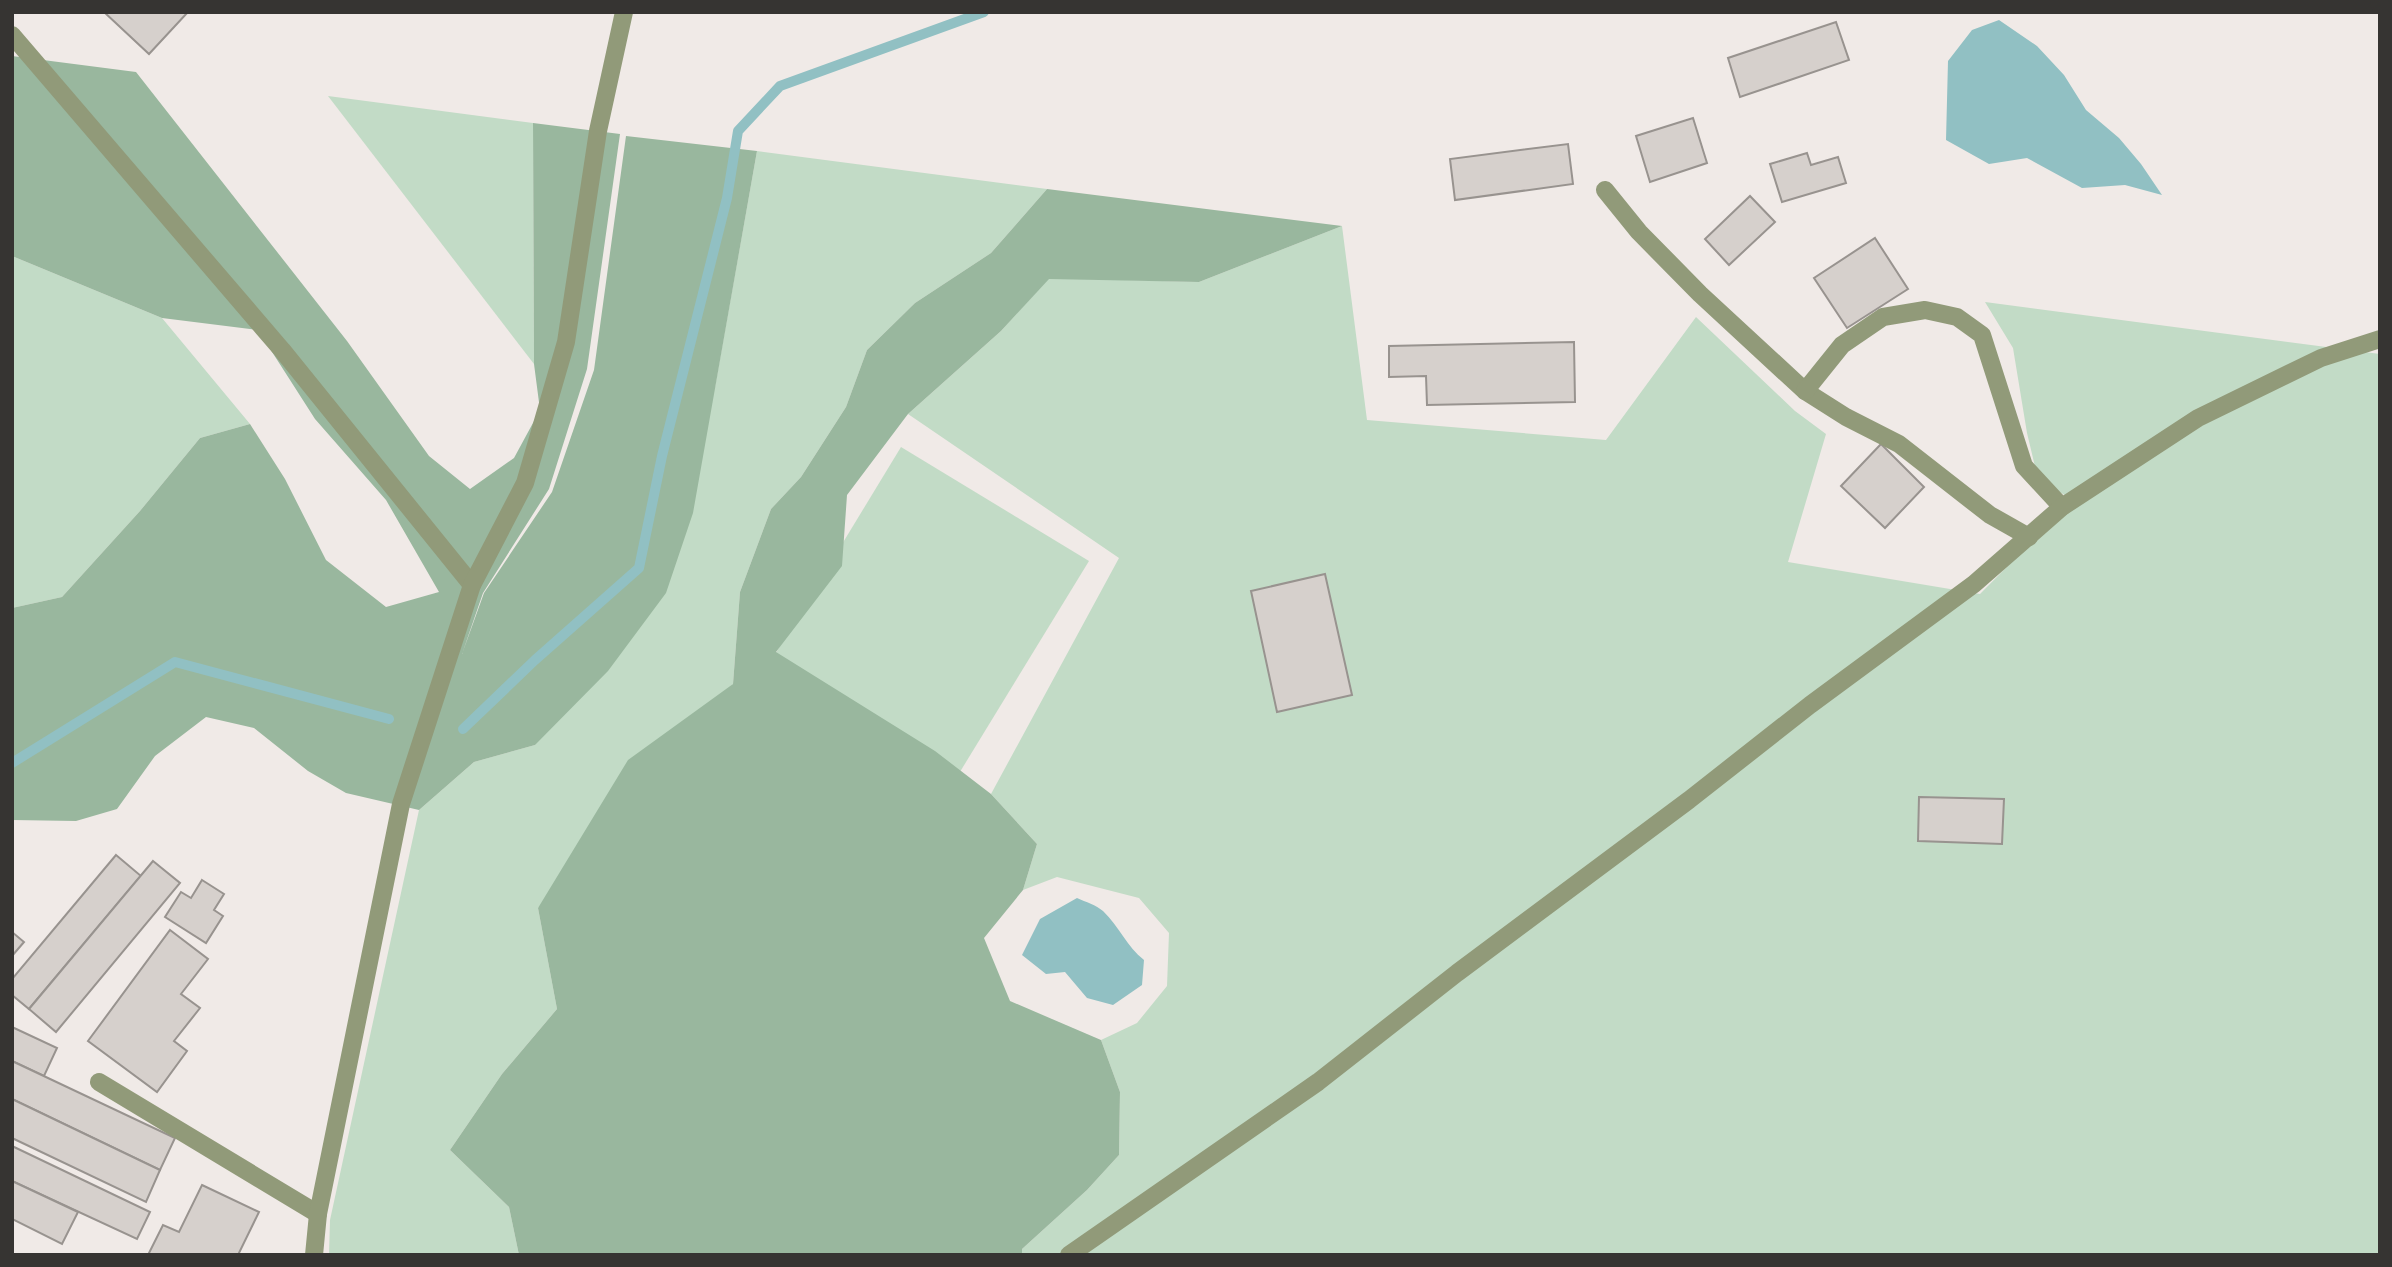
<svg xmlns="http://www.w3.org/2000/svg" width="2392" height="1267" font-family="Commissioner,sans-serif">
  <rect width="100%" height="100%" fill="#f0eae7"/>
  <g fill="#c2dbc6">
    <polygon points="328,96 533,123 534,364"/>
    <polygon points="757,151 1047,189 991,253 915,303 867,350 846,407 801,477 771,509 740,592 733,684 538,908 557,1009 502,1074 450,1150 509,1207 519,1255 329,1255 330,1220 419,810 474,762 535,745 715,387"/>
    <polygon points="1342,226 1367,420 1606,440 1696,317 1795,411 1826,434 1788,562 1980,594 2073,500 2038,479 2027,433 2013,348 1985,302 2380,354 2380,1255 1022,1255 1022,1249 1087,1190 1119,1155 1120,1092 1101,1040 1137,1023 1167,986 1169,933 1139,898 1057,877 1023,890 1037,844 991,794 1119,558 908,414 1001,331 1049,278 1199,282"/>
    <polygon points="12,256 162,318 250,424 200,438 140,511 62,597 12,608"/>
    <polygon points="901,447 1089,561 944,798 757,684"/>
  </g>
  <g fill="#99b79e">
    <polygon points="12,56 136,72 347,341 429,456 470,489 514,458 540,410 534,364 533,123 620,134 587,369 549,489 483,593 462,654 484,593 552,492 594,370 626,136 757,151 693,513 666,593 608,671 535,745 474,762 419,810 346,793 308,771 254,728 206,717 155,756 117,809 76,821 12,820 12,608 62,597 140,511 200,438 250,424 285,479 326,560 386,607 439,592 386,500 315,419 258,330 162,318 12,256"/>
    <polygon points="1047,189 1342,226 1199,282 1049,279 1001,331 908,414 847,495 842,566 776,652 935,751 991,794 1037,844 1023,890 984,938 1010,1001 1101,1040 1120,1092 1119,1155 1087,1190 1022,1249 1022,1255 519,1255 509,1207 450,1150 502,1074 557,1009 538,908 628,760 733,684 740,592 771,509 801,477 846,407 867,350 915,303 991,253"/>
  </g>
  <g fill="#91c0c3">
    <polygon points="1999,20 2037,46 2064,75 2086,110 2119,138 2141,164 2162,195 2125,185 2082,188 2027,158 1989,164 1946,140 1948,61 1972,30"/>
    <path d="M1077,898C1086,902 1096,905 1103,911C1119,926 1127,947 1144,960L1142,985L1113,1005L1087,998L1065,972L1046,974L1022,955L1040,919Z"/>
  </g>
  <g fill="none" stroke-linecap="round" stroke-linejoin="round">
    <g stroke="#91c0c3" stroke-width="10">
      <polyline points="463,729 535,660 639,568 662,456 727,198 738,131 780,86 984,12"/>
      <polyline points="12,763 175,662 389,719"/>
    </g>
  </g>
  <g fill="#d6d0cc" stroke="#98938f" stroke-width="2">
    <polygon points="104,12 188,12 149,54"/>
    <polygon points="1836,22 1849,60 1740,97 1728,58"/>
    <polygon points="1693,118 1707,163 1650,182 1636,136"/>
    <polygon points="1568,144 1573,184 1455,200 1450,159"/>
    <polygon points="1807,153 1811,165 1838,157 1846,183 1782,202 1770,164"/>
    <polygon points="1750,196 1775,222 1729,265 1705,239"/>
    <polygon points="1875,238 1908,289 1847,328 1814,278"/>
    <polygon points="1574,342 1575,402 1427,405 1426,376 1389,377 1389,346"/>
    <polygon points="1881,444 1924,487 1885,528 1841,486"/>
    <polygon points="1325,574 1352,695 1277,712 1251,591"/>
    <polygon points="1919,797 2004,799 2002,844 1918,841"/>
    <polygon points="116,855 141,876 29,1009 12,995 12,979"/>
    <polygon points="153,861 180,883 56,1032 29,1009"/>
    <polygon points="202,880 224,894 214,910 223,916 206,943 165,917 181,892 191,898"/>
    <polygon points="170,930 208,959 181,994 200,1008 174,1041 187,1051 157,1092 88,1041"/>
    <polygon points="12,932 24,942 12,956"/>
    <polygon points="12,1027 57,1048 44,1076 12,1061"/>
    <polygon points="12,1061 175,1138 160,1170 12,1099"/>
    <polygon points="12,1099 160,1170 146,1202 12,1138"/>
    <polygon points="12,1146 150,1212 137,1239 12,1181"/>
    <polygon points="12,1181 78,1212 62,1244 12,1219"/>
    <polygon points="202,1185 259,1212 238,1255 148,1255 163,1225 179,1232"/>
  </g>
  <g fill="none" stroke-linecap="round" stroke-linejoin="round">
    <g stroke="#919a79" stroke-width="18">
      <polyline points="12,35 282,350 472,585"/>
      <polyline points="1605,190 1639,232 1700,294 1805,391 1846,417 1899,444 1990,515 2029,537"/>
      <polyline points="1805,391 1842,345 1883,317 1925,310 1957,317 1982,335 2024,466 2062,507"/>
      <polyline points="99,1082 318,1214"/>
      <polyline points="314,1255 318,1214 401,804 472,585 525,483 566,342 598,131 624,12"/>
      <polyline points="1069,1255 1318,1082 1457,973 1689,800 1810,705 1974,584 2062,507 2198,418 2321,358 2380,339"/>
    </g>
  </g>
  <rect width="2392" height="1267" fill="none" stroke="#363432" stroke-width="28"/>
</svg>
